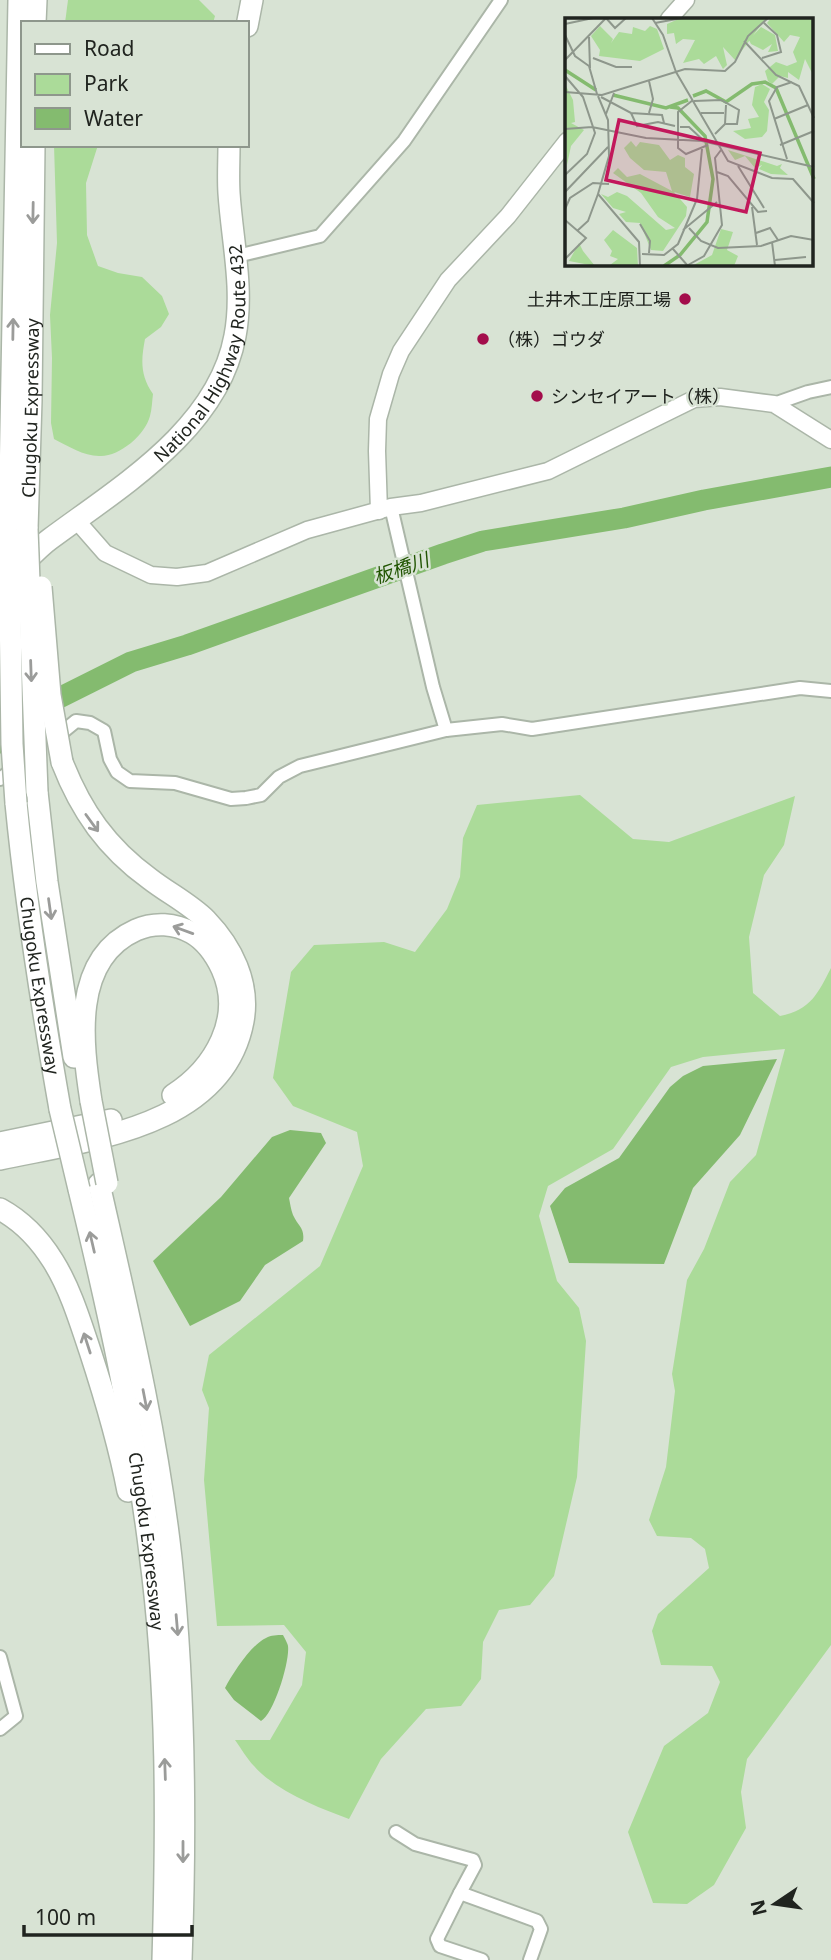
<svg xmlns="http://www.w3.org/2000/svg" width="831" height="1960" font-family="'Noto Sans','Noto Sans JP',sans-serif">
  <rect width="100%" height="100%" fill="#d8e3d4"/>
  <g fill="#abdb99">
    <polygon points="68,0 199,0 215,16 213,23 65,23"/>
    <path d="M54,145H98L86,183L87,235L98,266L118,273L142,277L162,296L169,314L161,327L145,339C141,360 140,375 153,394C152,401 152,409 150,416C145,435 120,456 101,456C85,457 68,446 54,439L51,423L52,358L50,315L57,243Z"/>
    <path d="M580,795L633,839L669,842L795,796L784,845L764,875L749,937L753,993L780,1016C811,1010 818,993 831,968V1645L747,1759L741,1792L746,1828L714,1885L687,1904L653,1903L628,1832L664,1746L708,1713L720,1682L712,1666L661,1665L652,1631L658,1614L709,1568L705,1549L691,1538L657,1536L649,1520L666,1467L675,1391L672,1374L687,1280L704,1249L730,1182L756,1155L785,1049L703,1057L671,1067L613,1149L548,1186L539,1216L557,1281L579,1308L586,1341L577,1477L554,1576L530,1605L499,1610L483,1642L481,1679L461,1706L426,1709L381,1759L349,1819C319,1808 276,1791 254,1766C247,1759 241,1748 235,1740H270L302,1685L306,1652L284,1625L217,1626L204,1480L209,1408L202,1390L209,1355L320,1266L363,1166L357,1132L293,1106L273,1078L291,972L314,945L384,942L415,952L447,909L460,877L463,838L477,805Z"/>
  </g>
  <g fill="#84bb6f">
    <polygon points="777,1059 740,1135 693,1188 664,1264 569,1263 550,1206 565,1188 619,1158 670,1087 683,1076 703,1066"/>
    <path d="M290,1130L321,1133L326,1143L289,1198C290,1203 291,1210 293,1215C298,1226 305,1228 303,1241L265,1265L240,1301L190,1326L153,1261L221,1197L272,1137Z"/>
    <path d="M283,1635C284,1637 288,1644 288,1646C290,1661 274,1714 261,1721L234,1700L225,1688C233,1673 251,1645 266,1638C271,1635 277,1635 283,1635Z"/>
  </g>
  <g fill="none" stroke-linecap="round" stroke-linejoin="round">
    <polyline stroke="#84bb6f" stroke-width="21" points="0,743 53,701 131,662 187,645 443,554 483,541 624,518 704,500 831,477"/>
    <g stroke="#abb6a8" stroke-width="16">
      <g id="street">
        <polyline points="237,256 320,236 404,141 501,0"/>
        <polyline points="774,404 808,392 831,387"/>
        <polyline points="391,507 433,687 446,730"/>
        <polyline points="54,739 76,721 90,723 104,731 110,759 117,772 130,781 175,783 231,799 246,798 261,795 279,777 300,766 446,730 502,724 532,729 800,688 831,691"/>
        <polyline points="0,779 17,766"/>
        <polyline points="0,1657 16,1716 0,1729"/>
        <polyline points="396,1832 415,1844 473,1860 475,1865 460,1893 537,1921 541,1929 530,1960"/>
        <polyline points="460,1893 437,1939 440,1946 482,1960"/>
      </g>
    </g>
    <g stroke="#abb6a8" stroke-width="19">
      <g id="secondary">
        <polyline points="669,19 686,0"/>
        <polyline points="379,511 377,451 378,419 391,374 401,351 448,280 508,216 567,141"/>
        <polyline points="77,521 105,553 151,575 177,577 207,573 307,530 391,507 421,503 548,471 694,399 720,397 774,404 831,440"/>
      </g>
    </g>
    <g stroke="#abb6a8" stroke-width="24">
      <g id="highway">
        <polyline points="35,23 36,0"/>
        <polyline points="247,26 252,0"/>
        <path id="s1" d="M27,529L31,400L34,145"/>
        <polyline points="9,536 19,0"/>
        <path id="s2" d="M19,568C29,558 39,547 50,539C120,487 218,429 235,336C244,289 232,240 229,193C228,177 229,161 229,145"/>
        <polyline points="37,792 47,882 74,1057"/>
        <path id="s3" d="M16,803C26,906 42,1007 60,1109"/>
        <path d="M91,1101C82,1043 71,959 136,930C154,922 175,923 192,933C206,941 215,954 222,969C244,1018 215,1068 173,1095"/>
        <polyline points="0,1143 111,1120"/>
        <path d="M0,1159C87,1140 223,1128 243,1021C250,983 232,947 206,920C190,904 168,893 150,879C107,848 81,811 62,762"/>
        <path d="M99,1184C127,1308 157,1432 171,1558C185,1692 186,1826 181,1960"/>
        <path id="s4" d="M79,1189C108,1309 135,1430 150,1553C168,1688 167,1824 163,1960"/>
        <path d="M0,1209C22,1221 40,1240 53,1261C70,1288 80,1321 90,1351C105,1397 119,1444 128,1491"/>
      </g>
    </g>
    <use href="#street" stroke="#fff" stroke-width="12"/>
    <use href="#secondary" stroke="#fff" stroke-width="16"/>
    <use href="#highway" stroke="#fff" stroke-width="21"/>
    <g stroke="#abb6a8" stroke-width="24" stroke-linecap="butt">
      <g id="highway-bridge">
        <polyline points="27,529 37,792"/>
        <polyline points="9,536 12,744 16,803"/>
        <polyline points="41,587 50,695 62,762"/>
        <polyline points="91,1101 107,1183"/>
        <polyline points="60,1109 79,1189"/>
      </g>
    </g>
    <use href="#highway-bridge" stroke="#fff" stroke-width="21"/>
  </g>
  <defs><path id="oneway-shaft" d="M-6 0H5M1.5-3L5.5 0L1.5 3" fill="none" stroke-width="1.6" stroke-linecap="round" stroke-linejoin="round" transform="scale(1.75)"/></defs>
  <g stroke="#9b9c9a">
    <use href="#oneway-shaft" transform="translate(33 213) rotate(91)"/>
    <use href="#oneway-shaft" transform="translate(13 329) rotate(-89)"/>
    <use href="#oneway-shaft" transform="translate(31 671) rotate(88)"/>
    <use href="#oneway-shaft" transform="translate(92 823) rotate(54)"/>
    <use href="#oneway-shaft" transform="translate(50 909) rotate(82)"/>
    <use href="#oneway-shaft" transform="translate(183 930) rotate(-160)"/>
    <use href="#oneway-shaft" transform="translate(92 1242) rotate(-103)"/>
    <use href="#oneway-shaft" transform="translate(87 1343) rotate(-108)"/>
    <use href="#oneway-shaft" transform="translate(145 1400) rotate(79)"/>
    <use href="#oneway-shaft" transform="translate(177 1625) rotate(85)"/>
    <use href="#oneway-shaft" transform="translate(165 1769) rotate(-92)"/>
    <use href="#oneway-shaft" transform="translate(183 1852) rotate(90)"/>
  </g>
  <g fill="#a30d4b" stroke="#d8e3d4" stroke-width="2.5">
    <circle cx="685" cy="299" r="7"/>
    <circle cx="483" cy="339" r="7"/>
    <circle cx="537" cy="396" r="7"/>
  </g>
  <g text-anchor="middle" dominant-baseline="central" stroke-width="5" stroke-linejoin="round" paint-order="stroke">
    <g font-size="18" fill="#20241f" stroke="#d8e3d4" text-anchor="start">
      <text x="671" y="299" text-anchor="end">土井木工庄原工場</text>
      <text x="497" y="339">（株）ゴウダ</text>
      <text x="551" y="396">シンセイアート（株）</text>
    </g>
    <g font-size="18" fill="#20241f" stroke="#d8e3d4">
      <text stroke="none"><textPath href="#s2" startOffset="296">National Highway Route 432</textPath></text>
      <text stroke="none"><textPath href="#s1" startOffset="121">Chugoku Expressway</textPath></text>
      <text stroke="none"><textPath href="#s3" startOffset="184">Chugoku Expressway</textPath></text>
      <text stroke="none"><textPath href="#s4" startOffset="359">Chugoku Expressway</textPath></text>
    </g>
    <g font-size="19" font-style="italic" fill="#205400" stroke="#d8e3d4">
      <text transform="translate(401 568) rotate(-19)">板橋川</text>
    </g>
  </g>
  <g transform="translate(565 18)">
    <rect width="248" height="248" fill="#d8e3d4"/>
    <path d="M116,0H201L170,42L158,29L162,47L158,51L151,38L139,46L134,41L118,45L130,22L118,21L111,26L109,15L102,16V6ZM206,0H248V57L240,41L234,62L223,54V60L215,58L207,66L203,63L200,53L211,44L222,48L232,44L228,34L235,19L225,17L219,24L202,5ZM35,8L48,21L46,25L54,14L67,16L68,9L80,13L85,8L92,11L99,31L75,43L34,38L35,32L26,18ZM196,9L210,17L213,33L203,34L207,26L198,32L186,26L184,22ZM0,66L8,82L10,104L6,105L19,112L6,128L2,147ZM197,66L205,71L199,84L204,92L202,113L197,119L180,121L168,113L186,110L183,101L194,99L187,87L190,69ZM66,123L71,129L75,124L94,127L105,142L113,137L120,140V149L129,156L125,179L109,174L122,189L121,198L98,233L86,232L75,205L61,204L54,196L61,194L48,190L36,176L43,179L52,174L62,178L101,212L110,210L93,199L76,175L48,155L53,150L62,159L75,156L107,173L101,154L79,152L65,140L59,130ZM163,132L212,148L217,146L215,150L223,157L206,156L194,151L197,147L190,150L180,138L170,142ZM156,211L168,214L162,232L173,238L169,248H127L147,237ZM48,212L72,230L73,248L45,247L53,241L45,238L47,233L39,222ZM14,225L18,233L30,248L4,243Z" fill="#abdb99"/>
    <path fill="none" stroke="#84bb6f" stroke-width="3.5" d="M0,52L31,72M48,77L101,90L123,82M128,78L141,73L161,84L187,66L200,64L211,70L249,161M99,248L115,237L142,204L148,161L140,118L113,90L105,89"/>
    <path fill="none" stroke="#8e978c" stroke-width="2" d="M41,0L50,10L61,0M87,0L98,17L111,54M90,5L117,0M0,6L28,0M0,17L10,38L24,48L32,76M24,19L25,50M179,23L211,57L234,68L249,100M28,40L51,49H67M197,40L216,34L212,17L199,5M0,42L41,0M111,54L163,143L207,160L228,161L249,185M0,58L18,79L30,115L22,136L0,157M84,63L88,81L84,95M0,74L37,77L120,51L160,53L170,44L183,18L203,0M33,78L43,102L44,138L33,176L74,224L75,248M36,79L66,95L97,97L99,105M128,82L113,94V130L121,136L143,127M129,83L156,82L174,92L172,106H160M66,95L72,108L93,104L110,108M136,95H159M41,96L49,75M209,101L243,87M115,109H124L139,123M0,111L27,109L81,120L137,123L249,149M150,116L160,106L161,87M215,127L249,113M222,141L204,83L212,69L227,64M173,148L199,190M152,154L163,158L193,194L202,193M0,174L43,129M187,189L192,227M0,191L5,180L28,165L44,166M0,202L21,220L0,241M75,206L85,223L84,235M124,210L136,223L153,230L196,228L226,218L249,222M118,212L152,184M12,213L23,203L33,176M191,215L205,210L213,222M207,224L210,248M108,231L123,248M77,236L99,237L113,226L132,181L137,131M210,242L241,239M123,247L139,238L157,207L150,140L156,132"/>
    <path fill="#c2185b" fill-opacity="0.15" stroke="#c2185b" stroke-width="3.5" d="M54,102L195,135L181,194L41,162Z"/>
    <rect width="248" height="248" fill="none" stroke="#20241f" stroke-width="3.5"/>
  </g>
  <rect x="21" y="21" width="228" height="126" fill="#d8e3d4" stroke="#8e978c" stroke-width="2"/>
  <rect x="35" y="44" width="35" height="10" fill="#ffffff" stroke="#8e978c" stroke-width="2"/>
  <text x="84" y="56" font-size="21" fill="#20241f">Road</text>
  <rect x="35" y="74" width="35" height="21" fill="#abdb99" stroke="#8e978c" stroke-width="2"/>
  <text x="84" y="91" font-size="21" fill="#20241f">Park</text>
  <rect x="35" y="108" width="35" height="21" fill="#84bb6f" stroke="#8e978c" stroke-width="2"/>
  <text x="84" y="126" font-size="21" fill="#20241f">Water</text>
  <g transform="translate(775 1904) rotate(257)" stroke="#d8e3d4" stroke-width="5" paint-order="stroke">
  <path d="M0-5L12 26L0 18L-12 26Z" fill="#20241f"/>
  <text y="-10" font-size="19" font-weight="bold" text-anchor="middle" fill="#20241f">N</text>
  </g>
  <path d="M24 1925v10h168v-10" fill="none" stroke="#20241f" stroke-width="3.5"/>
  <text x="35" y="1925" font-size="21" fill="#20241f" stroke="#d8e3d4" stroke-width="5" paint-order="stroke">100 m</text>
</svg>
